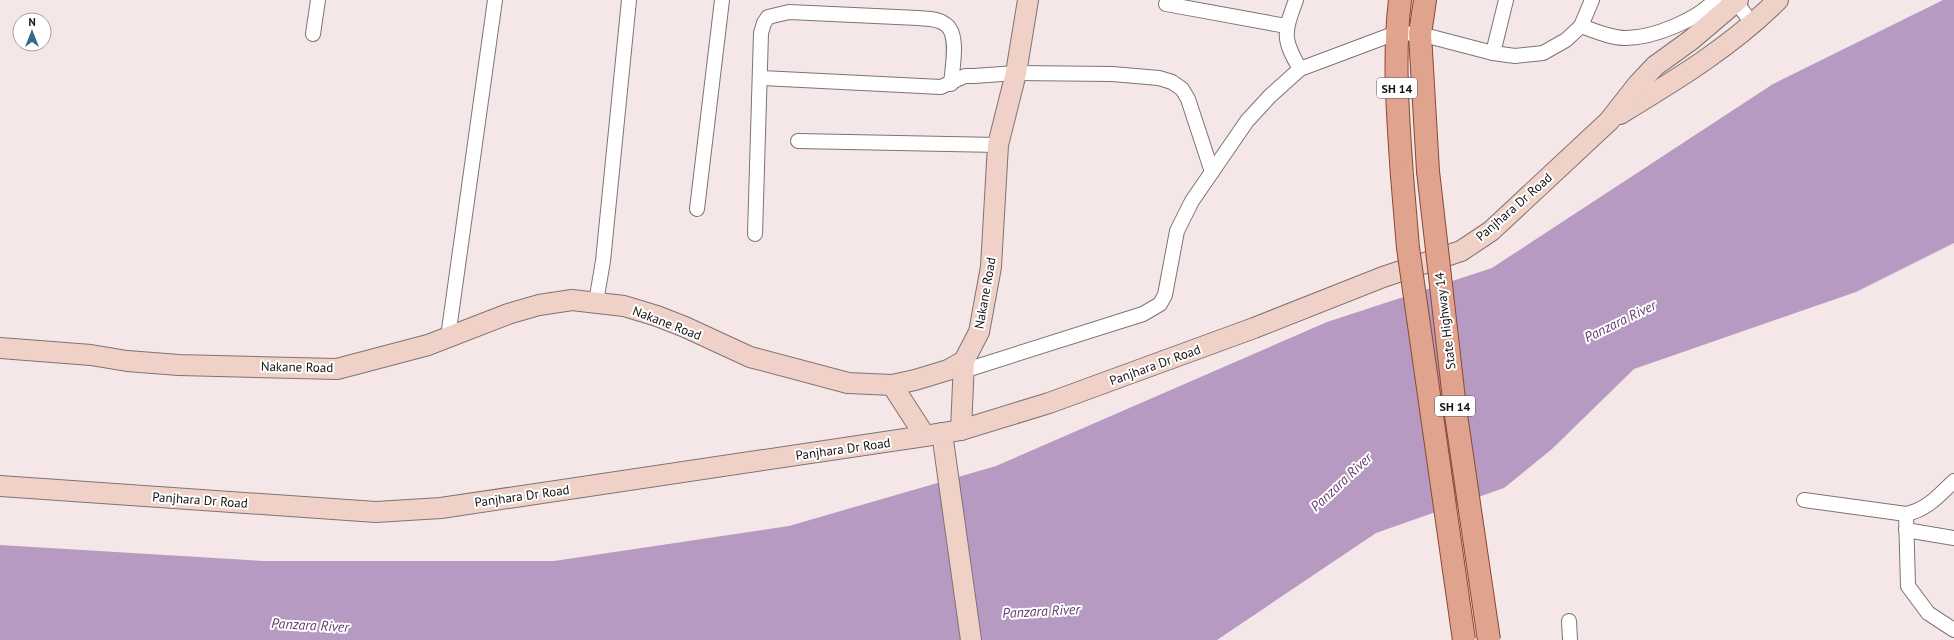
<svg xmlns="http://www.w3.org/2000/svg" width="1954" height="640" font-family="'PT Sans',sans-serif">
  <rect width="100%" height="100%" fill="#f5e7e8"/>
  <polygon fill="#b69ac1" points="1943,0 1954,0 1954,243 1856,292 1634,369 1552,449 1504,488 1376,533 1217,640 0,640 0,545 264,561 554,561 789,526 996,466 1327,322 1492,268 1773,84"/>
  <g fill="none" stroke-linecap="round" stroke-linejoin="round">
    <g stroke="#7e7374" stroke-width="16">
      <g id="street">
        <path d="M1296,0C1284,33 1282,38 1300,69"/>
        <polyline points="1734,0 1754,25"/>
        <polyline points="1166,4 1286,26"/>
        <path d="M1581,26C1595,31 1611,38 1626,38C1653,38 1697,20 1715,0"/>
        <polyline points="313,34 318,0"/>
        <polyline points="1493,53 1506,0"/>
        <polyline points="760,78 941,87 965,76 974,76 1016,73 1112,74 1159,78 1172,82 1182,89 1188,99 1212,172"/>
        <polyline points="798,141 998,145"/>
        <polyline points="697,209 722,0"/>
        <path d="M755,234L761,33L764,23L768,17L789,12L918,18C927,19 937,18 945,24C960,33 952,69 951,84"/>
        <polyline points="596,302 603,261 629,0"/>
        <polyline points="448,337 495,0"/>
        <polyline points="963,371 1143,314 1160,304 1165,295 1177,231 1192,201 1247,121 1270,96 1300,69 1396,33 1420,34 1493,53 1515,56 1543,53 1566,40 1581,26 1592,0"/>
        <path d="M1804,500L1906,514C1928,509 1938,496 1954,481"/>
        <polyline points="1906,514 1908,586 1928,613 1954,630"/>
        <polyline points="1906,530 1954,538"/>
        <polyline points="1569,621 1570,640"/>
      </g>
    </g>
    <g stroke="#7e7374" stroke-width="22">
      <g id="secondary">
        <path d="M1620,114C1676,80 1732,46 1778,0"/>
        <polyline points="0,348 91,355 127,361 179,365 337,369 428,345 508,314 539,305 572,300 624,306 657,316 685,327 750,357 848,383 892,385 915,380 948,370 964,361 979,332 991,267 998,145 1016,73 1028,0"/>
        <polyline points="892,385 925,436"/>
        <polyline points="961,430 964,361"/>
        <polyline points="942,433 971,640"/>
        <polyline points="0,486 376,512 441,508 925,436 961,430 1049,403 1254,328 1383,277 1461,251 1491,231 1609,121 1638,84 1655,66 1691,40 1738,0"/>
      </g>
    </g>
    <g stroke="#8b4832" stroke-width="24">
      <g id="primary">
        <path d="M1400,0C1393,58 1398,117 1402,176"/>
        <polyline points="1425,0 1420,34 1428,171"/>
      </g>
    </g>
    <use href="#street" stroke="#fff" stroke-width="14"/>
    <use href="#secondary" stroke="#efd1c7" stroke-width="20"/>
    <use href="#primary" stroke="#e0a38e" stroke-width="22"/>
    <g stroke="#8b4832" stroke-width="24" stroke-linecap="butt">
      <g id="primary-bridge">
        <polyline points="1428,171 1455,408 1489,640"/>
        <polyline points="1402,176 1408,248 1464,640"/>
      </g>
    </g>
    <use href="#primary-bridge" stroke="#e0a38e" stroke-width="22"/>
  </g>
  <g text-anchor="middle" dominant-baseline="central" stroke-width="4" stroke-linejoin="round" paint-order="stroke">
    <g fill="#fff" stroke="#5b5858" stroke-width="1">
      <rect x="1377" y="78" width="40" height="20" rx="3"/>
      <rect x="1435" y="396" width="40" height="20" rx="3"/>
    </g>
    <g font-size="12" font-weight="bold" fill="#151111">
      <text x="1397" y="88">SH 14</text>
      <text x="1455" y="406">SH 14</text>
    </g>
    <g font-size="13" fill="#151111" stroke="#fff">
      <text transform="translate(1514 207) rotate(-41)">Panjhara Dr Road</text>
      <text transform="translate(985 293) rotate(-80)">Nakane Road</text>
      <text transform="translate(1445 321) rotate(-97)">State Highway 14</text>
      <text transform="translate(667 323) rotate(21)">Nakane Road</text>
      <text transform="translate(1155 365) rotate(-20)">Panjhara Dr Road</text>
      <text transform="translate(297 367) rotate(1)">Nakane Road</text>
      <text transform="translate(843 449) rotate(-8)">Panjhara Dr Road</text>
      <text transform="translate(522 496) rotate(-8)">Panjhara Dr Road</text>
      <text transform="translate(200 500) rotate(4)">Panjhara Dr Road</text>
    </g>
    <g font-size="14" font-style="italic" fill="#633d71" stroke="#fff">
      <text transform="translate(1620 321) rotate(-26)">Panzara River</text>
      <text transform="translate(1341 482) rotate(-43)">Panzara River</text>
      <text transform="translate(1041 611) rotate(-3)">Panzara River</text>
      <text transform="translate(310 625) rotate(3)">Panzara River</text>
    </g>
  </g>
  <g transform="translate(32 32)"><circle r="19" fill="#ffffff" stroke="#a1a0a0"/>
  <path d="M0-3L7 15L0 10L-7 15Z" fill="#376c88"/>
  <text y="-6" font-size="11" font-weight="bold" text-anchor="middle" fill="#151111">N</text>
  </g>
</svg>
